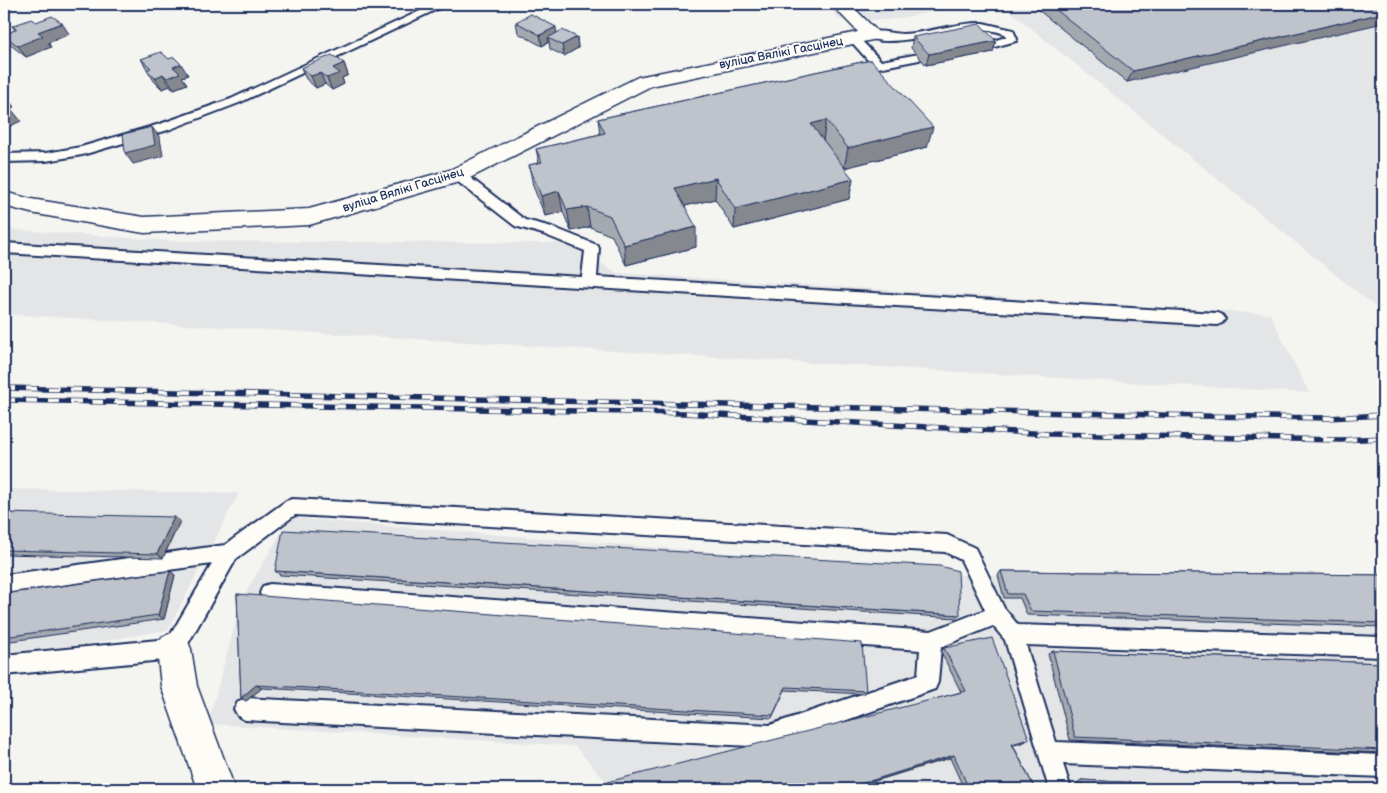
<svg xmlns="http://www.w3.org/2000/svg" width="1387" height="793" font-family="'Balsamiq Sans',sans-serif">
  <rect width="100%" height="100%" fill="#f4f4f1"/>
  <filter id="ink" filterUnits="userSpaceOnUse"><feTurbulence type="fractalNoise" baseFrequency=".02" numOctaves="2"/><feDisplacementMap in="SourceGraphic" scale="10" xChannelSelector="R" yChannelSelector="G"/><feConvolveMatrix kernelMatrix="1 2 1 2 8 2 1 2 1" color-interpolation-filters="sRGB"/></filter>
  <g filter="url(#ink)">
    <g fill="#e4e5e6">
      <polygon points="827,4 980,4 887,20 839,20"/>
      <polygon points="1001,4 1383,4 1383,313"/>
      <polygon points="4,229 173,241 569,243 617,273 1270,314 1309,393 4,314"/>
      <polygon points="4,489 239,493 168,630 4,658"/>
      <polygon points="290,518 937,570 955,575 1383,579 1383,789 609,789 608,784 575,746 208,724 242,598"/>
    </g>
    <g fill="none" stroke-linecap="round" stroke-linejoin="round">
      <g stroke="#1b2f5e" stroke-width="4">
        <g id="service">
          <polygon points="435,4 448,4 239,103 168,130 82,155 46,161 4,162 4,154 46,153 81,147 160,124 231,99"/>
          <path d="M983,23L1013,30L1017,39L1016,41L987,49L983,48L982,46L983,44L1006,37L1005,34C993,30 982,28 970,29C947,30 882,51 866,35C873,28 893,34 903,34C930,33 956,22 983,23Z"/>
          <polygon points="854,36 858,37 881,61 919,54 925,57 919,60 878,68 874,67 849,39"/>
          <polygon points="458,171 463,172 525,220 552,227 597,245 599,248 597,277 1217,313 1222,315 1225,319 1222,323 1217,325 4,253 4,243 582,277 585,251 543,234 515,226 453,178 452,175"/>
          <polygon points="292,499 947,535 975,548 1004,608 1018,625 1383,637 1383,657 1026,645 1056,742 1383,755 1383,777 1063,764 1071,789 1049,789 1005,640 993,626 941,647 938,682 935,689 770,747 245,720 238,716 234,709 238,702 245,698 770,725 918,675 920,650 270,602 263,600 260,593 263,586 270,584 931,631 985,610 961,560 945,552 295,515 236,559 181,656 174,659 4,675 4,655 168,639 212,564 4,593 4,575 225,545 286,501"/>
        </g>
      </g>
      <g stroke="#1b2f5e" stroke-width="3">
        <g id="minor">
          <polygon points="831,4 850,4 877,31 880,35 877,39 651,86 466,180 309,225 144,233 31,213 4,206 4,192 31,199 144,217 309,209 450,170 638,77 858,32"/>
          <polygon points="174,632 186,637 191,649 197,686 235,789 197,789 161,686 157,649 162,637"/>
        </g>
      </g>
      <use href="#service" fill="#fdfcf7" fill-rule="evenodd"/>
      <use href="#minor" fill="#fdfcf7" fill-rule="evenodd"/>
      <g stroke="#1b2f5e" stroke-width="5.5">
        <g id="rail">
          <polyline points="4,388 1203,416 1328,418 1383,415"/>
          <polyline points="4,400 684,413 1050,434 1341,440 1383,438"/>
        </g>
      </g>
      <use href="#rail" stroke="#fdfcf7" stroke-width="4" stroke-dasharray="11" stroke-linecap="butt"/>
    </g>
    <g fill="#a4a8af" stroke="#1b2f5e">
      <polygon points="469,4 489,4 482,7 477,5 473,6"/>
      <polygon points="603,4 623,4 614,9"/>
      <polygon points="1031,4 1383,4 1127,82"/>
      <polygon points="516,22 557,33 577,37 578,48 564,56 550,49 549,42 542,46 518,33"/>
      <polygon points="12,26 69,34 48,43 51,47 26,57 12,46 4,35 15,30"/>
      <polygon points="913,37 993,52 926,65 911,48"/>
      <polygon points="141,59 169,59 188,75 182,77 187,84 174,89 170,86 162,89 154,81"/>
      <polygon points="871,60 927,147 844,168 853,179 849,199 734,229 715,199 685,206 696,247 626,265 612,236 590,227 571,231 563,212 545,216 533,186 529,165 539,163 536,149 600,134 598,119"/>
      <polygon points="344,63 348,75 342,78 344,84 332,90 325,84 316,88 306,79 301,68"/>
      <polygon points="4,513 180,521 163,558 4,554"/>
      <polygon points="170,571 175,575 164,619 4,642 4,594"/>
      <polygon points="275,571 960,615 957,618 280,575"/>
      <polygon points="1001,571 1383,575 1383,627 1027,615 1020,598 1004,598 998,575"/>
      <polygon points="237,594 866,691 864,694 785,690 772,718 262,688 246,701 241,698"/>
      <polygon points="944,648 1029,739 1024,742 1013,745 1035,789 964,789 950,758 849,789 608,789 961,692 941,652"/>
      <polygon points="1053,651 1383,663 1383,753 1070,740 1048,654"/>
      <polygon points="1081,780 1263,789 1079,789 1077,783"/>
    </g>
    <g fill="#86888f" stroke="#1b2f5e">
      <polygon points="481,4 489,4 482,7"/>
      <polygon points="613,4 623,4 614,9"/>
      <polygon points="1383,13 1383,23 1127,82 1133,71"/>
      <polygon points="62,23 69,34 48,43 51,47 26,57 18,46 38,32"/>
      <polygon points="556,27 557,38 548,38 549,42 542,46 540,35"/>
      <polygon points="577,37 578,48 564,56 562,45"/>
      <polygon points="996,41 993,52 926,65 929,54"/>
      <polygon points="344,63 348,75 342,78 344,84 332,90 327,78 333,68"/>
      <polygon points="181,64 188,75 182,77 187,84 174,89 167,78 173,67"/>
      <polygon points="320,73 325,84 316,88 311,76"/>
      <polygon points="163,74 170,86 162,89 155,78"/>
      <polygon points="5,95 14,107 7,110 4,105 4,96"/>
      <polygon points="12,110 21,121 4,129 4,114"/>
      <polygon points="826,120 823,141 811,124"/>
      <polygon points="152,127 160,138 163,156 133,164 125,153"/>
      <polygon points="933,127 927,147 844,168 848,148"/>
      <polygon points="716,178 715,199 676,208 675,188"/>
      <polygon points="853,179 849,199 734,229 735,209"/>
      <polygon points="559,191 563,212 545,216 541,196"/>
      <polygon points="587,207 590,227 571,231 567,210"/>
      <polygon points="696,227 696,247 626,265 624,245"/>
      <polygon points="174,517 180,521 163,558 157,554"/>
      <polygon points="170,571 175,575 164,619 158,615"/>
      <polygon points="256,685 262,688 246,701 241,698"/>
      <polygon points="1029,739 1024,742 1008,747 1012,744"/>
      <polygon points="954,755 950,758 849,789 844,789"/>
    </g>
    <g fill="#bfc3cc" stroke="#1b2f5e">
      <polygon points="1049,4 1383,4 1383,13 1133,71"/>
      <polygon points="531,14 556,27 540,35 516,22"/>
      <polygon points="52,16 62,23 38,32 43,36 18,46 4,35 17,29 12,26 31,19 36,22"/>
      <polygon points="980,24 996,41 929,54 913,37"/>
      <polygon points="562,30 577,37 562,45 548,38"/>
      <polygon points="161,52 169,59 174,57 181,64 173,67 180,73 167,78 163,74 155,78 147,70 151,68 141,59"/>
      <polygon points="332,55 344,63 333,68 340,73 327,78 320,73 311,76 301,68"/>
      <polygon points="871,60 933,127 848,148 826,120 811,124 853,179 735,209 716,178 675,188 696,227 624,245 610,216 587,207 567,210 559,191 541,196 529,165 542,162 536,149 605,133 598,119"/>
      <polygon points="4,103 12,110 4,114"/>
      <polygon points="152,127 155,145 125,153 123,134"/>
      <polygon points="4,513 174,517 157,554 4,550"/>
      <polygon points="283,530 940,566 958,571 960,615 275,571"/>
      <polygon points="170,571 158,615 4,637 4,594"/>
      <polygon points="1001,571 1383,575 1383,623 1031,611 1023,594 1008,594"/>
      <polygon points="237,594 862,643 866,691 786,687 773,715 256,685 241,698"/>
      <polygon points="992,638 1029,739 1012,744 1035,789 969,789 954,755 844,789 608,789 607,782 966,691 944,648"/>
      <polygon points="1053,651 1383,663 1383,750 1075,737"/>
      <polygon points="1081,780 1263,789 1084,789"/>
    </g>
  </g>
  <g text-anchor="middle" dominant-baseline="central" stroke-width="4" stroke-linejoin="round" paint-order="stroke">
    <g font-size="12" fill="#1b2f5e" stroke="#fdfcf7">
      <text transform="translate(781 53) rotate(-11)">вуліца Вялікі Гасцінец</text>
      <text transform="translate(403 190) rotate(-17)">вуліца Вялікі Гасцінец</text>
    </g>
  </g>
  <rect width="1387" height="793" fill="none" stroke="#fdfcf7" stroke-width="20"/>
  <rect x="10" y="10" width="1367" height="773" fill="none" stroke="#1b2f5e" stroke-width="2" filter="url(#ink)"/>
</svg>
